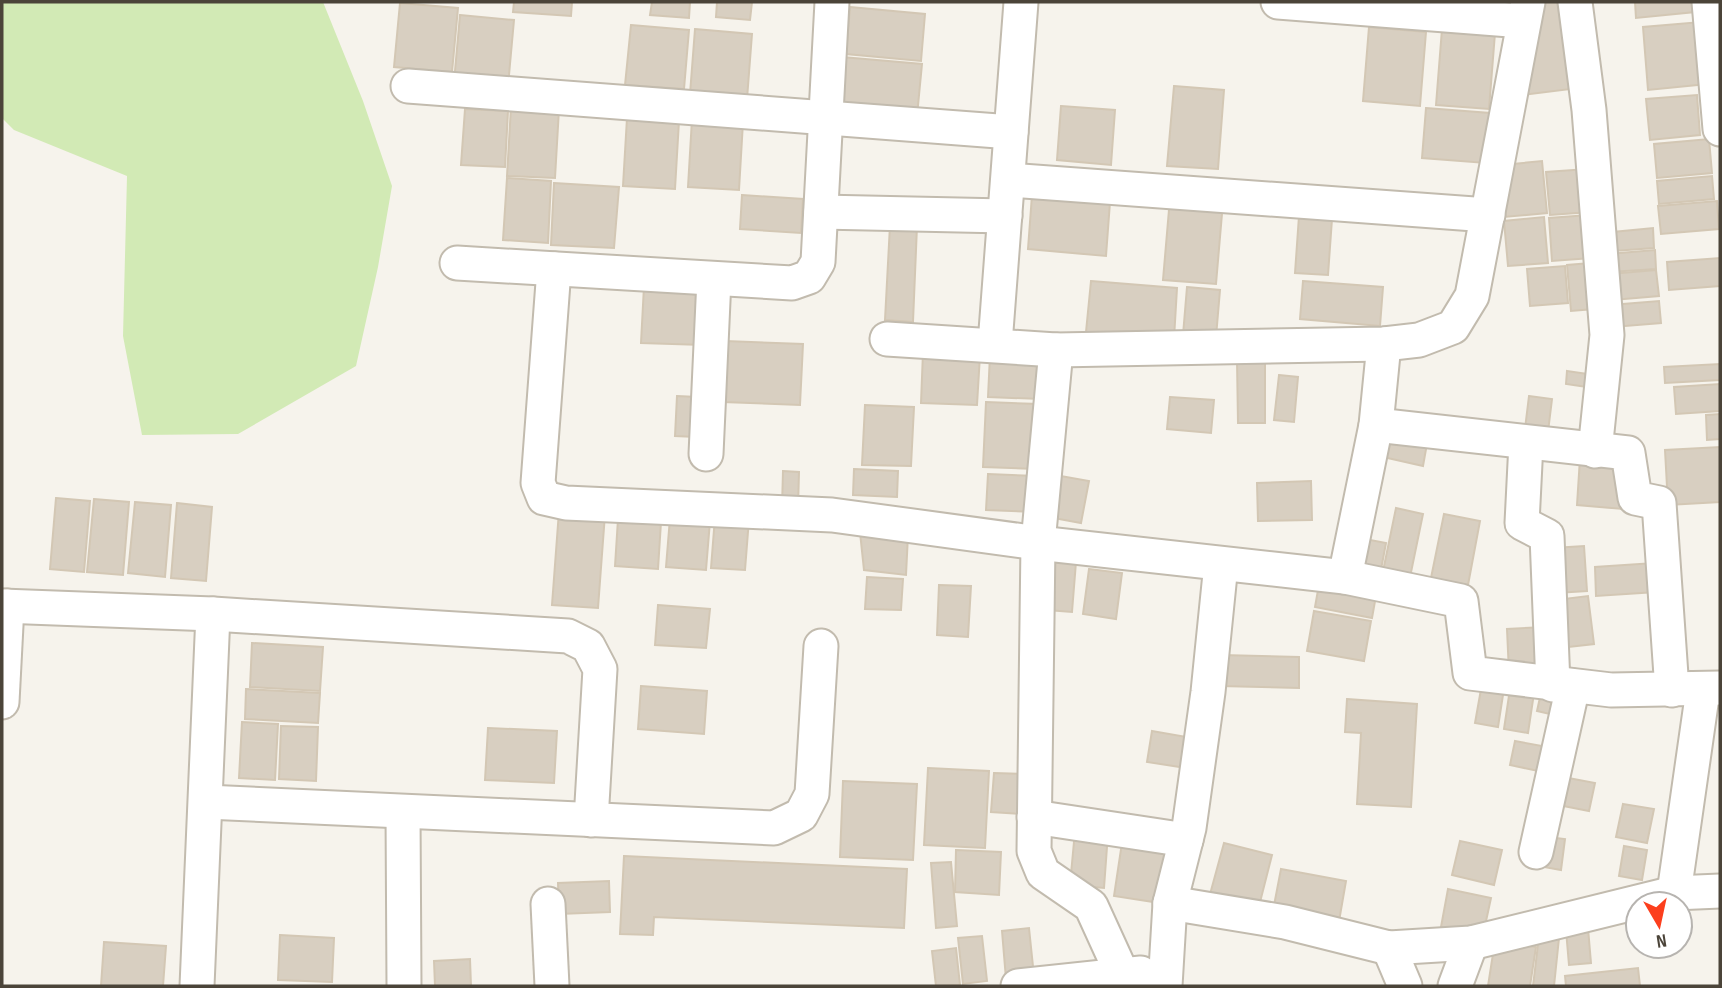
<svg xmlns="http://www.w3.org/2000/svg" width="1722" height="988" font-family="'Sofia Sans Condensed',sans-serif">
  <rect width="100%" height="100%" fill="#f6f3ec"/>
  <polygon fill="#d2eab5" points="2,2 323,2 363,101 392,186 378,267 356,366 238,434 142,435 123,336 127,176 14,130 2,118"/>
  <g fill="#d8cfc1" stroke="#d3c7b4" stroke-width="2">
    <polygon points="514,2 572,2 571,16 513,12"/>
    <polygon points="652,2 690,2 689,18 650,15"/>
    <polygon points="717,2 752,2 750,20 716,17"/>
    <polygon points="1535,2 1568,2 1579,88 1521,95"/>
    <polygon points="1635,2 1694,2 1695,12 1636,18"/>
    <polygon points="400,3 458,8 452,72 394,67"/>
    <polygon points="850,7 925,14 921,61 846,54"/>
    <polygon points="460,15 514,20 508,86 454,82"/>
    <polygon points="1701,22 1707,84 1648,90 1643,27"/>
    <polygon points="631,25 689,30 684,89 625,85"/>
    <polygon points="1369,27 1426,32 1420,106 1363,101"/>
    <polygon points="695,29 752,34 747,99 690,94"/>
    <polygon points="1442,29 1495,33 1489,109 1436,105"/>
    <polygon points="842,57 922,64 917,116 838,108"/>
    <polygon points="1174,86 1224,90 1218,169 1167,166"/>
    <polygon points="1697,95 1700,135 1650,140 1646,99"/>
    <polygon points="1061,106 1115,110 1111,165 1057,160"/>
    <polygon points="511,107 559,109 555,178 507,176"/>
    <polygon points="1426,108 1490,113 1486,163 1422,158"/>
    <polygon points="465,109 508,111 505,167 461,165"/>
    <polygon points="627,118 679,121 675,189 623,186"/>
    <polygon points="692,119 743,122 739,190 688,187"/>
    <polygon points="1709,139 1712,173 1657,178 1654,144"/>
    <polygon points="1542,161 1547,213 1504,217 1513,164"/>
    <polygon points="1587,169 1590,212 1550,215 1546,172"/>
    <polygon points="1712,176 1714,199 1659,204 1657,181"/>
    <polygon points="507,178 551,181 548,243 503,240"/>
    <polygon points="554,183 619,187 614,248 551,245"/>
    <polygon points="742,195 803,199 801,233 740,229"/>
    <polygon points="1032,195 1110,202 1106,256 1028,249"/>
    <polygon points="1170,198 1223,202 1216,284 1163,280"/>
    <polygon points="1717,201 1719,229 1661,234 1658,206"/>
    <polygon points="1588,215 1591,258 1552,261 1549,218"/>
    <polygon points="1299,216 1332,219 1328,275 1295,273"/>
    <polygon points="1544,217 1548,263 1508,266 1504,221"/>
    <polygon points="890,225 917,226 913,322 885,320"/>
    <polygon points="1653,228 1654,248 1614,251 1613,232"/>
    <polygon points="1655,250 1656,269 1610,272 1608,254"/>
    <polygon points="1720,258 1720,286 1669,290 1667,262"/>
    <polygon points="1590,263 1594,309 1571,311 1567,265"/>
    <polygon points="1565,266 1568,303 1530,306 1527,269"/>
    <polygon points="1656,270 1659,296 1613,300 1610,274"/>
    <polygon points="1091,281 1177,288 1174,339 1086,332"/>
    <polygon points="1303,281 1383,287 1380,326 1300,319"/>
    <polygon points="644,286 706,289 703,345 641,343"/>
    <polygon points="1187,287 1220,290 1216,337 1183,335"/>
    <polygon points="1659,301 1661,323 1613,327 1611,305"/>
    <polygon points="725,341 803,344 800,405 723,402"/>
    <polygon points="923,352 980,355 977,405 921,403"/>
    <polygon points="990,355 1043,357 1041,399 988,397"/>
    <polygon points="1265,359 1265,423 1238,423 1237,360"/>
    <polygon points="1720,364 1720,380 1665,383 1664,367"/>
    <polygon points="1567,371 1595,375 1594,388 1566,384"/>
    <polygon points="1279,375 1298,377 1294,422 1274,420"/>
    <polygon points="1720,384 1720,411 1676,414 1674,387"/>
    <polygon points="677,396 697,397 696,437 675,436"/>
    <polygon points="1529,396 1552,399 1547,440 1524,437"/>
    <polygon points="1170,397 1214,400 1211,433 1167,429"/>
    <polygon points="986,402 1039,404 1036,469 983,467"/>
    <polygon points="865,405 914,407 911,466 862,465"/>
    <polygon points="1720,414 1720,439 1707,440 1706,415"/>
    <polygon points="1389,430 1428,438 1423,466 1383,457"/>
    <polygon points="1720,447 1720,502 1668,505 1665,450"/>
    <polygon points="1580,458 1626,461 1623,509 1577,505"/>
    <polygon points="854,469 898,471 897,497 853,495"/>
    <polygon points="783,471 799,472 798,508 782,507"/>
    <polygon points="988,474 1037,476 1036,512 986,510"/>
    <polygon points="1055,475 1089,481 1081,523 1048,517"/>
    <polygon points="1311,481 1312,520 1258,521 1257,483"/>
    <polygon points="56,498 90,501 84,572 50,569"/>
    <polygon points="94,499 129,502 123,575 87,572"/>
    <polygon points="135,502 171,505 165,577 128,573"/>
    <polygon points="177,503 212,507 206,581 171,578"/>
    <polygon points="1396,508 1423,514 1409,582 1382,576"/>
    <polygon points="559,511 605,514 598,608 552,605"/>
    <polygon points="1444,514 1480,521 1468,585 1431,578"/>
    <polygon points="715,517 749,519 745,570 711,568"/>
    <polygon points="670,518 710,521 706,570 666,567"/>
    <polygon points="618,519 661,522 658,569 615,566"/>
    <polygon points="860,532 908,535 906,575 864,570"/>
    <polygon points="1365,539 1386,543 1380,575 1358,571"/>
    <polygon points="1584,546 1587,591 1556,593 1553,548"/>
    <polygon points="1052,560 1076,562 1072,612 1047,610"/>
    <polygon points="1654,563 1656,592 1596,596 1595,567"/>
    <polygon points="1089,569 1122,573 1116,619 1083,614"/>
    <polygon points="867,577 903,579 901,610 865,609"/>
    <polygon points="1320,579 1377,590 1372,618 1315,607"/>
    <polygon points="939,585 971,586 968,637 937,635"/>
    <polygon points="1588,596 1594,644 1560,648 1555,600"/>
    <polygon points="658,605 710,609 706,648 655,645"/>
    <polygon points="1314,611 1371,621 1364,661 1307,651"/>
    <polygon points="1544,627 1546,671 1509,673 1507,629"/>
    <polygon points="252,643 323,647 320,691 250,687"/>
    <polygon points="1221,655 1299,657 1299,688 1220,686"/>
    <polygon points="1483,678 1505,682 1498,727 1475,723"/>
    <polygon points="641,686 707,691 704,734 638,729"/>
    <polygon points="246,689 320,693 318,723 245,719"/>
    <polygon points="1510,689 1534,693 1528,733 1504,729"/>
    <polygon points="1541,693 1567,698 1563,717 1537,711"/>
    <polygon points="1347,699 1417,704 1411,807 1357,804 1361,733 1345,732"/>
    <polygon points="242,722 278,724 275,780 239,778"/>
    <polygon points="281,726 318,727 316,781 279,779"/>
    <polygon points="488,728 557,731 554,783 485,780"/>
    <polygon points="1152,731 1198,739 1193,769 1147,762"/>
    <polygon points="1515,741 1553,748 1548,773 1510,765"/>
    <polygon points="928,768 989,771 985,848 924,845"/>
    <polygon points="994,773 1025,774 1023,814 991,812"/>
    <polygon points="1558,776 1595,783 1589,811 1553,804"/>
    <polygon points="843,781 917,784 913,860 840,857"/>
    <polygon points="1623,804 1654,809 1647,843 1616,837"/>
    <polygon points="1075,831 1108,833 1104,888 1070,885"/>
    <polygon points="1123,836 1169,843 1160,903 1114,896"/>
    <polygon points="1548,837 1565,839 1561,870 1544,867"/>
    <polygon points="1460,841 1502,850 1494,885 1452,875"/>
    <polygon points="1224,843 1272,855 1258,910 1209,898"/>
    <polygon points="1624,846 1647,850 1642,880 1619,876"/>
    <polygon points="956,850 1001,852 999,895 955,892"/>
    <polygon points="624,856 907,869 904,928 654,917 653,935 620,934"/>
    <polygon points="951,862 957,926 936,928 931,863"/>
    <polygon points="1281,869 1346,881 1338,927 1272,916"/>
    <polygon points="609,881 610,912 559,914 558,883"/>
    <polygon points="1448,889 1491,898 1483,935 1441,927"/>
    <polygon points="1029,928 1034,976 1006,979 1002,931"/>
    <polygon points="1588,928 1591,963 1569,965 1566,930"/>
    <polygon points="280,935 334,938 332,982 278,980"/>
    <polygon points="982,936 987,981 963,984 958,938"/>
    <polygon points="1539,936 1559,938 1554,986 1533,986"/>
    <polygon points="1495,941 1536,947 1530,986 1488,986"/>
    <polygon points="104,942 166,946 163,986 101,986"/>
    <polygon points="956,948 960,985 936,986 932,951"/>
    <polygon points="470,959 471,986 435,986 434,961"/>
    <polygon points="1638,968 1640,986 1566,986 1565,976"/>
  </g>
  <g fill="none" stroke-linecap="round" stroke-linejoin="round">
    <g stroke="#c2bbae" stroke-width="37">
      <g id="street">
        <polyline points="1278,2 1523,21"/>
        <polyline points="1575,2 1589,110 1607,335 1595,451"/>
        <polyline points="1709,2 1720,129"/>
        <polyline points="408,86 1011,132"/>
        <polyline points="1009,180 1488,215"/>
        <polyline points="821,212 1005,216"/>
        <polyline points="457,263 792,283 809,277 818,262 832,2"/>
        <polyline points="554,269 538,483 544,498 566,503 832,515 1038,543 1345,577 1461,601 1470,673 1611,690 1720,688"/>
        <polyline points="887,339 1056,350 1384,344 1419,340 1453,327 1472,296 1528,2"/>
        <polyline points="995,344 1021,2"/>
        <polyline points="1056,350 1038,543 1034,851 1043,873 1091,906 1122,974"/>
        <polyline points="1376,425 1628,453 1635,498 1659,503 1672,690"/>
        <polyline points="1526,443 1522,523 1547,536 1553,685"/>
        <polyline points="706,454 714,279"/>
        <polyline points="1345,577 1376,425 1384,344"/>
        <polyline points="2,606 213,614 568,636 588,646 600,669 591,820"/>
        <polyline points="2,702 7,606"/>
        <polyline points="206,802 774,828 801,815 812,794 821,646"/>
        <polyline points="403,812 404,986"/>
        <polyline points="1034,817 1186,840"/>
        <polyline points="1536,852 1573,686"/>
        <polyline points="1674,893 1703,690"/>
        <polyline points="1170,903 1285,922 1389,948 1471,943 1674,893 1720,891"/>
        <polyline points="548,904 552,986"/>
        <polyline points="1389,948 1405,986"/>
        <polyline points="197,986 213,614"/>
        <polyline points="1018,986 1141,973"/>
        <polyline points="1165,986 1170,903 1189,828 1208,692 1221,564"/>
        <polyline points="1455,986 1471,943"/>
      </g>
    </g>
    <use href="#street" stroke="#fff" stroke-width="33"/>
  </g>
  <rect width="1722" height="988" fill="none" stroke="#4b4439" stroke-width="7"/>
  <g transform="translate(1659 925) rotate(171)"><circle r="33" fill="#ffffff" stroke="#b7b4b0" stroke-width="2"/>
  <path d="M0-5L12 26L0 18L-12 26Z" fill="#fc3f1d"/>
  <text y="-10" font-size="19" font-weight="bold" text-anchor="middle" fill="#4b4439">N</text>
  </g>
</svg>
